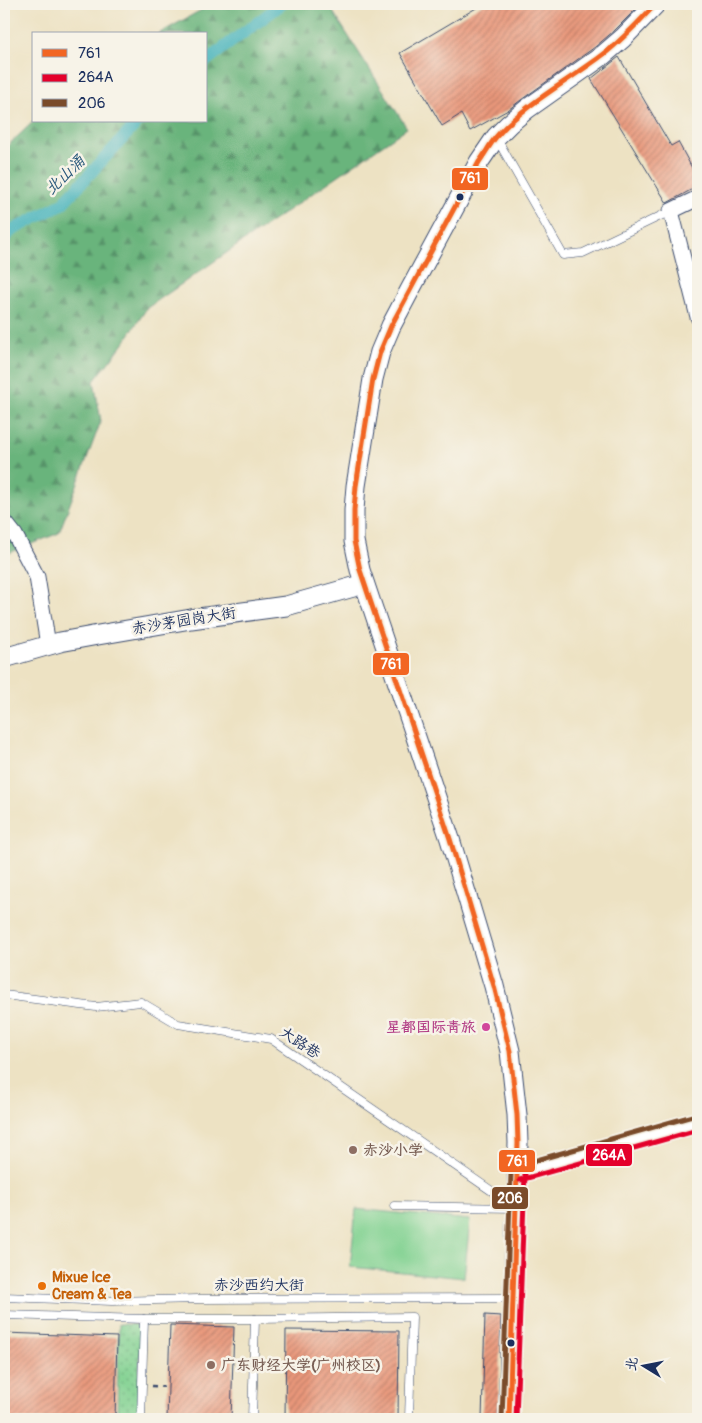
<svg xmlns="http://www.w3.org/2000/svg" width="702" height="1423" font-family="Pangolin,'LXGW WenKai TC',sans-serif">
  <defs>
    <pattern id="grass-dots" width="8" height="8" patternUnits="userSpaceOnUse" patternTransform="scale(1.25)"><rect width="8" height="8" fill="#82d292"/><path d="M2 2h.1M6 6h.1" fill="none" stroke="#6aab7a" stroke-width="1.8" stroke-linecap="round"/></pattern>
    <pattern id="forest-firs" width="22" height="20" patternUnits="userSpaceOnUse" patternTransform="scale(1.25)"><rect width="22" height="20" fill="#69b47c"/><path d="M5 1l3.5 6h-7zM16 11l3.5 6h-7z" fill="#569369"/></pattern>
    <pattern id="building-hatch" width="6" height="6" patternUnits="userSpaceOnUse" patternTransform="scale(1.25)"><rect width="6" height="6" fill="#e9977a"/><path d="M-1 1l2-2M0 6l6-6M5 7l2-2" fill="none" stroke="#bc7c67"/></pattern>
  </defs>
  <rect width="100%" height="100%" fill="#f7f3e8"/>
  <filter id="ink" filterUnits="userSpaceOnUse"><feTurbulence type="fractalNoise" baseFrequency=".02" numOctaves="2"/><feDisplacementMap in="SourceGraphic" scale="10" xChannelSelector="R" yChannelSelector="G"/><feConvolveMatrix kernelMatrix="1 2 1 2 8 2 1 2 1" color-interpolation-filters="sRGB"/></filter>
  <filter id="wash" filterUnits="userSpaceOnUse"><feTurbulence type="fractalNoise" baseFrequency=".0096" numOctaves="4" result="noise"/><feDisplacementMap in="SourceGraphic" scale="20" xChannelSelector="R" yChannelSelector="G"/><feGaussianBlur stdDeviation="1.12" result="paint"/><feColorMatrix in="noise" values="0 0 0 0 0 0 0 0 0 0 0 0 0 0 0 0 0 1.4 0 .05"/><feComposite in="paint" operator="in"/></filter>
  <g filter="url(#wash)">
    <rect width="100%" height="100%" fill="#ede2c3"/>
    <polygon fill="url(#grass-dots)" stroke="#4e8078" points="119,1324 141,1325 138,1419 117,1419"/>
    <polygon fill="url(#forest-firs)" stroke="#42726d" points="212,4 328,4 407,128 147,308 123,344 94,381 101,421 59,533 4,555 4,149 34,121 206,121 206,34 158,34"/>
    <polygon fill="#82d292" stroke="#4e8078" points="356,1209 470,1220 464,1278 350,1267"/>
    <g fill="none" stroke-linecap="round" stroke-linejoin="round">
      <g stroke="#41b1ba" stroke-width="12">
        <polyline points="206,61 282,4"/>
        <polyline points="4,239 11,231 62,204 139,121"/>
      </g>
    </g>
    <g id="blocks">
      <g fill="url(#building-hatch)">
        <polygon points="483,4 641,4 615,30 595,47 521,100 508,110 470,131 461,114 442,126 400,53"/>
        <polygon points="619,57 671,146 678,142 698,179 698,186 667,203 591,79"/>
        <polygon points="485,1315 501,1316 498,1419 482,1419"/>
        <polygon points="170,1325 234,1327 231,1419 167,1419"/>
        <polygon points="286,1330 399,1331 398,1419 285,1419"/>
        <polygon points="4,1333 117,1337 115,1419 4,1419"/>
      </g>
    </g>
  </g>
  <g filter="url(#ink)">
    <use href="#blocks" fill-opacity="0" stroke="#3a4a6d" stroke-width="1"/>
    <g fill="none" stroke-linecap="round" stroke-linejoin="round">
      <g stroke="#3a4a6d" stroke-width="9">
        <g id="service">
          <polyline points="497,139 563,255 583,253 671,211"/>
          <polyline points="4,995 96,1007 141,1002 178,1024 271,1039 515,1207"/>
          <polyline points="394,1206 515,1208"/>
          <polyline points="4,1297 112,1301 199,1299 513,1298"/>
          <polyline points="4,1315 144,1319 141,1419"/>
          <polyline points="144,1319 255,1319 252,1419"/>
          <polyline points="255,1319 412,1317 409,1419"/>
        </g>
      </g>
      <g stroke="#3a4a6d" stroke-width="17">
        <g id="minor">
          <polyline points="698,198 671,211 698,317"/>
          <polyline points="4,521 15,535 37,577 48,645"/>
          <polyline points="518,1173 698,1122"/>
        </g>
      </g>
      <g stroke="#3a4a6d" stroke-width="21">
        <g id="tertiary">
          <polyline points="4,658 60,642 98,635 191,619 286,606 364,584"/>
          <polyline points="509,1419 518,1143 517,1115 510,1051 494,986 450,839 360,570 354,541 354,510 356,486 373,379 380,352 391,326 410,290 479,162 496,137 509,124 527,109 602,56 623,38 656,4"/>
        </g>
      </g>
      <polyline stroke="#3a4a6d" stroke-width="2.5" stroke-dasharray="4 4" stroke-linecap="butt" points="152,1386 168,1387"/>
      <use href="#service" stroke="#fff" stroke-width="8"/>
      <use href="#minor" stroke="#fff" stroke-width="15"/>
      <use href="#tertiary" stroke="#fff" stroke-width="19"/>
      <g stroke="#f7f3e8" stroke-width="9">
        <path id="bus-1" d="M509,1419L518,1143L517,1115L510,1051L494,986L450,839L360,570L354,541V510L356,486L373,379L380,352L391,326L479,162C485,154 490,144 496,137C522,106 568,81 600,57C621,42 638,22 656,4"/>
      </g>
      <g stroke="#f7f3e8" stroke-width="9">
        <g id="bus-2">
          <polyline points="520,1180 698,1130"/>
          <polyline points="516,1419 525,1173"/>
        </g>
      </g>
      <g stroke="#f7f3e8" stroke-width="9">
        <polyline id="bus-3" points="502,1419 511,1173 512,1169 516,1166 696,1115"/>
      </g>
      <use href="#bus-1" stroke="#f26522" stroke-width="5"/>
      <use href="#bus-2" stroke="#e4002b" stroke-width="5"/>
      <use href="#bus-3" stroke="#7a4b2a" stroke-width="5"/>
    </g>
  </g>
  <g fill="#1b2f5e" stroke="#f7f3e8" stroke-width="2">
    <circle cx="460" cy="197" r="4.5"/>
    <circle cx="511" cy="1343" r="4.5"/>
  </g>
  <circle fill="#d1479c" stroke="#f7f3e8" stroke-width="2" cx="486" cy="1027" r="5"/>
  <g fill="#8d6e63" stroke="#f7f3e8" stroke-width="2">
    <circle cx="353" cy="1150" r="5"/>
    <circle cx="211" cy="1365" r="5"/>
  </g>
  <circle fill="#e8710a" stroke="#f7f3e8" stroke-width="2" cx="42" cy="1286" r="5"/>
  <g text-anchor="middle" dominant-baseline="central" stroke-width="5" stroke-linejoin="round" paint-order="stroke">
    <g font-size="15" fill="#1b2f5e" stroke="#f7f3e8">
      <text transform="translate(184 621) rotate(-9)">赤沙茅园岗大街</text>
      <text transform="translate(300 1043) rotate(33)">大路巷</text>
      <text x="259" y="1285">赤沙西约大街</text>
    </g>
    <g font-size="15" font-weight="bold" fill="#b23c85" stroke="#f7f3e8" text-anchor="end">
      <text x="476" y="1027">星都国际青旅</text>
    </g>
    <g font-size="15" font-weight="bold" fill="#785e54" stroke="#f7f3e8" text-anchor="start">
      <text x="363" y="1150">赤沙小学</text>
      <text x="221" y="1365">广东财经大学(广州校区)</text>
    </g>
    <g font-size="15" font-weight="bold" fill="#c56008" stroke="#f7f3e8" text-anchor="start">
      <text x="52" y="1277">Mixue Ice<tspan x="52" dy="17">Cream &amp; Tea</tspan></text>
    </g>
    <g font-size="16" font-style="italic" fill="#26567a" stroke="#f7f3e8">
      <text transform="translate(65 175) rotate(-44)">北山涌</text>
    </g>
  </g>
  <g stroke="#f7f3e8" stroke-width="2">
    <rect x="451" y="167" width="38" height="24" rx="5" fill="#f26522"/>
    <rect x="372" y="652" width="38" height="24" rx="5" fill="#f26522"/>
    <rect x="585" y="1143" width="48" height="24" rx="5" fill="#e4002b"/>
    <rect x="498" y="1149" width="38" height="24" rx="5" fill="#f26522"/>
    <rect x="491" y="1186" width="38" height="24" rx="5" fill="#7a4b2a"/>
  </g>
  <g font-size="14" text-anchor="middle" font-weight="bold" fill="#fff">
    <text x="470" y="183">761</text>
    <text x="391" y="669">761</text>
    <text x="609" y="1160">264A</text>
    <text x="517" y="1166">761</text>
    <text x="510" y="1203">206</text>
  </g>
  <rect width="702" height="1423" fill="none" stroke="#f7f3e8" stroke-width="20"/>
  <rect x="32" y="32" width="175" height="90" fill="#f7f3e8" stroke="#9fa5b1"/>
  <rect x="42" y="49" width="25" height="8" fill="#f26522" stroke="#9fa5b1"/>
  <text x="78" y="58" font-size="15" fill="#1b2f5e">761</text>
  <rect x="42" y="74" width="25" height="8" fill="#e4002b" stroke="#9fa5b1"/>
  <text x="78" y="82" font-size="15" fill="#1b2f5e">264A</text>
  <rect x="42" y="99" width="25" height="8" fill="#7a4b2a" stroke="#9fa5b1"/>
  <text x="78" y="108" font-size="15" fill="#1b2f5e">206</text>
  <g transform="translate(644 1366) rotate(280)" stroke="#f7f3e8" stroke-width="4" paint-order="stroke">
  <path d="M0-4L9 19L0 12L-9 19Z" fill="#1b2f5e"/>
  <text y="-8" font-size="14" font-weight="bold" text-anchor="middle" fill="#1b2f5e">北</text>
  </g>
</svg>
